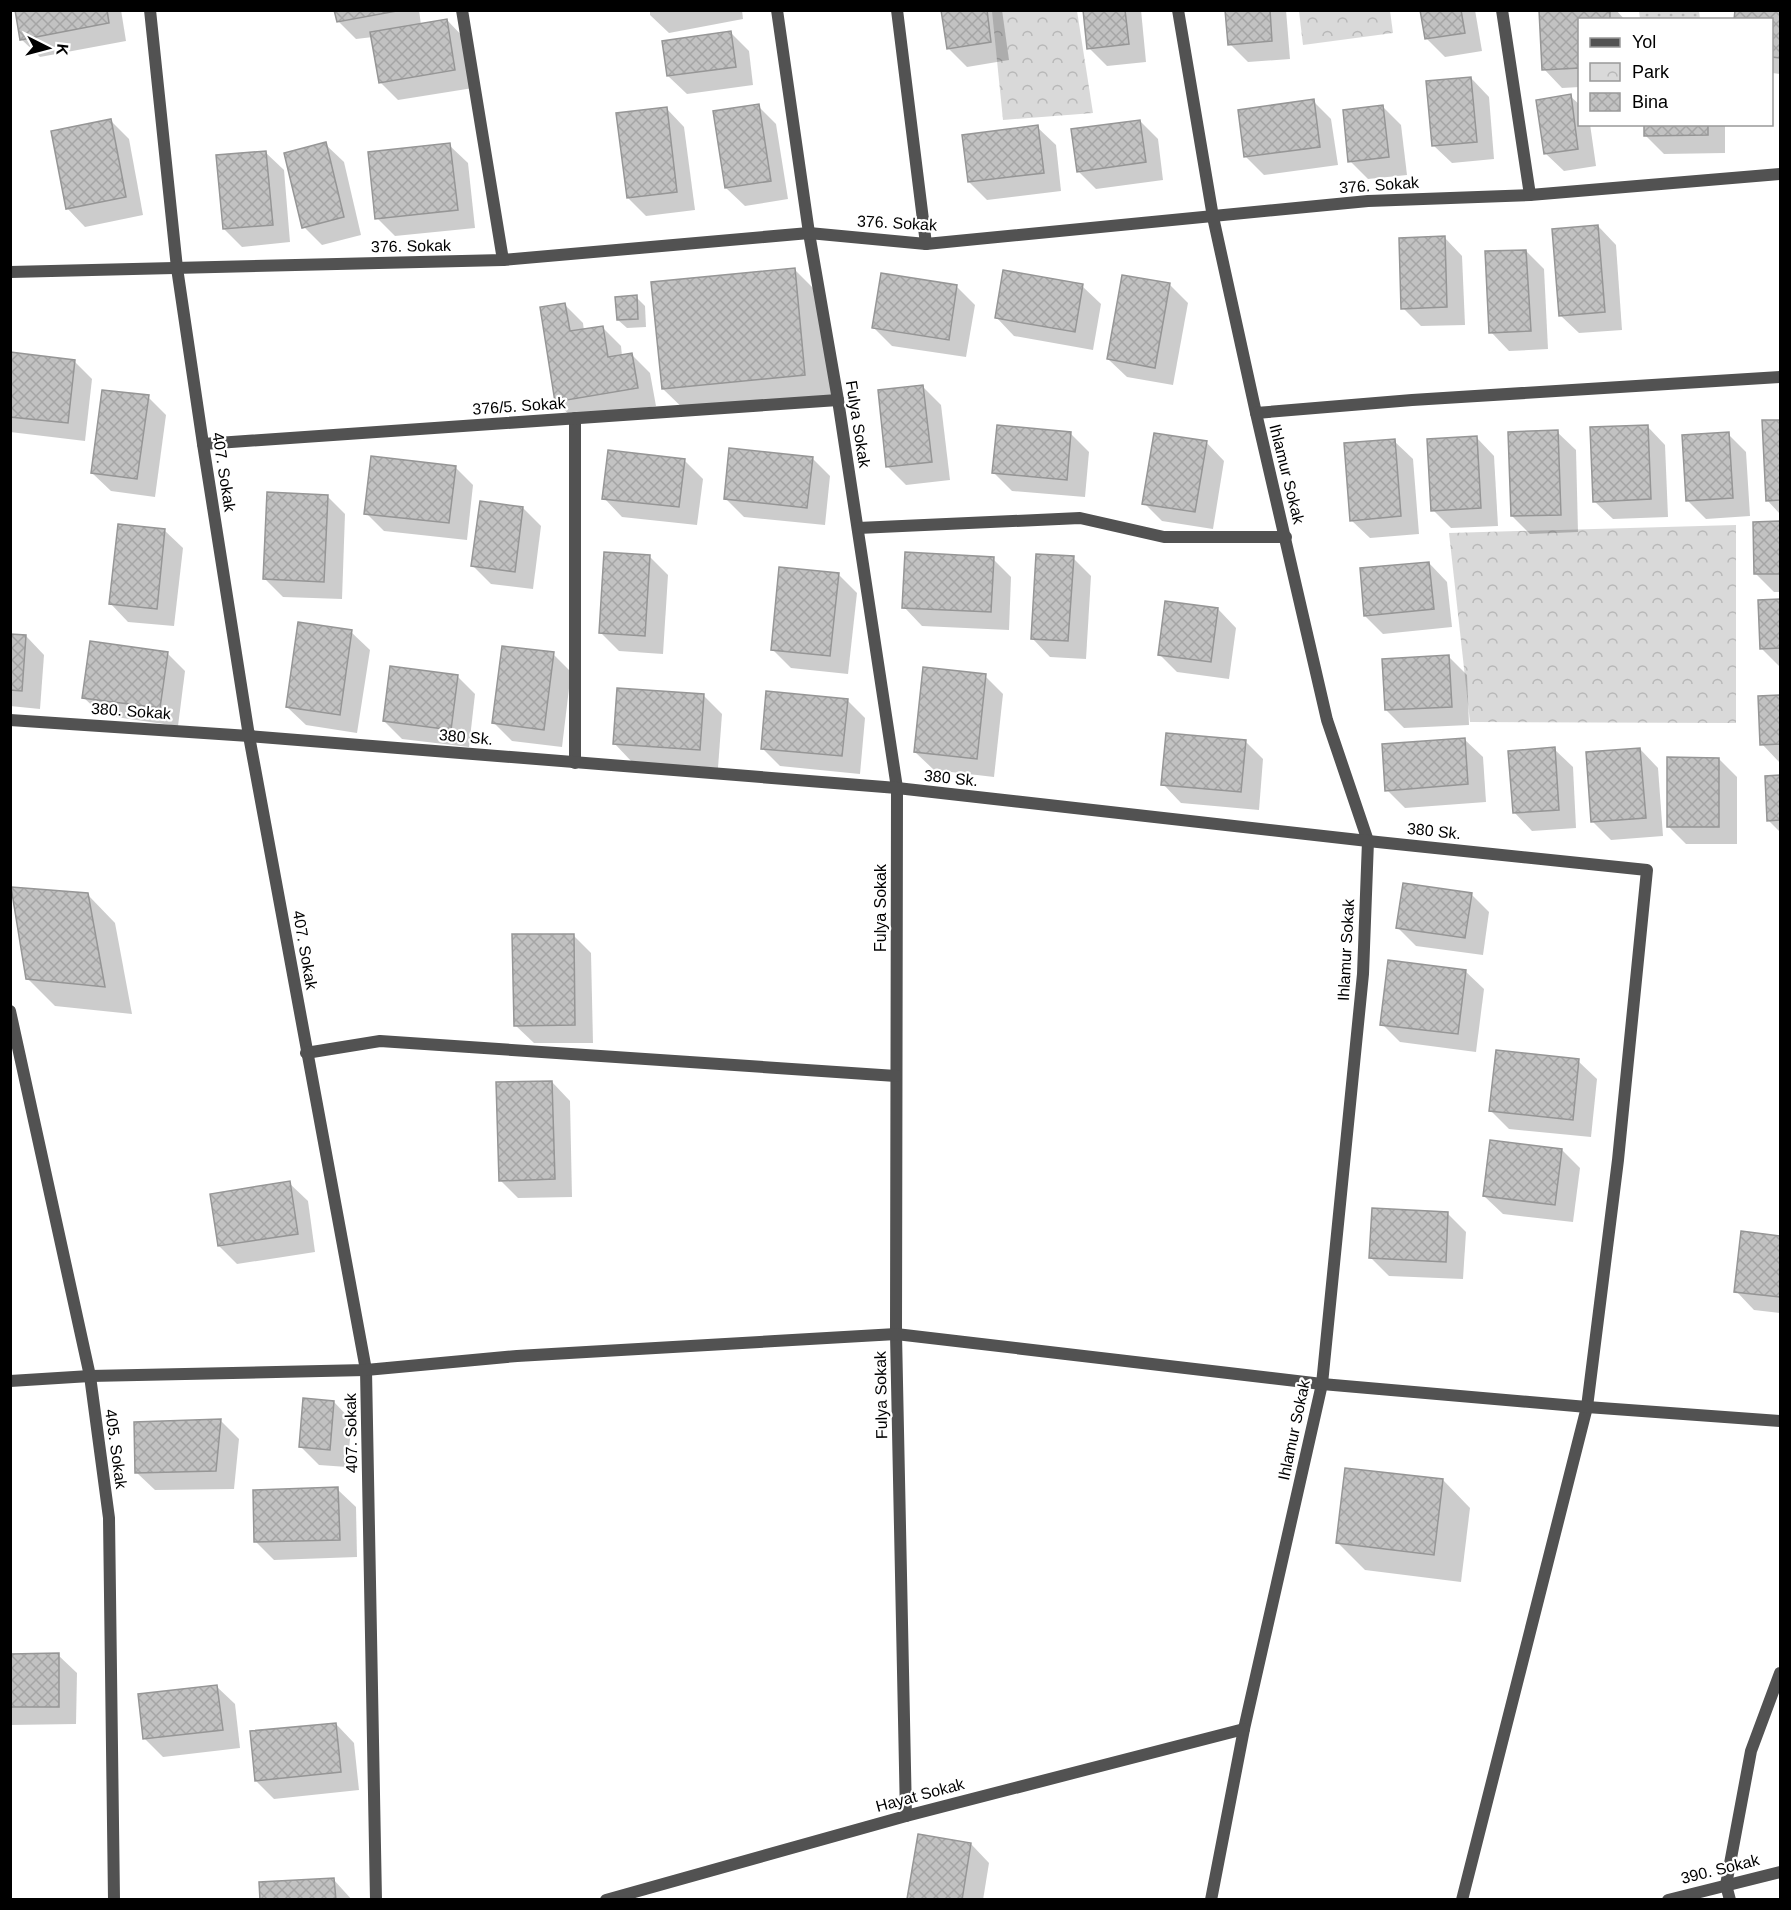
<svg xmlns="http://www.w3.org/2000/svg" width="1791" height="1910" font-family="Arial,sans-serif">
  <defs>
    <pattern id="grass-dots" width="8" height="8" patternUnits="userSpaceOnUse" patternTransform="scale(1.5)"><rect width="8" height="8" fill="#d9d9d9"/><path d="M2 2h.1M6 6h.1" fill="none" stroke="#b8b8b8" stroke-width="1.8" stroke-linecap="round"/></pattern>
    <pattern id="park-crowns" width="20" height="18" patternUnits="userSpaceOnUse" patternTransform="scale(1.5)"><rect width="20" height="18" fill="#d9d9d9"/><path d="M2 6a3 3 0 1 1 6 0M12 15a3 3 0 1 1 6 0" fill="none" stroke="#b8b8b8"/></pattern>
    <pattern id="building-cross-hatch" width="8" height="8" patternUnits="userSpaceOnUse" patternTransform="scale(1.5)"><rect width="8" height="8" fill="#c2c2c2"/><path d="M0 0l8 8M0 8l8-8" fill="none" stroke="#a5a5a5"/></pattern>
  </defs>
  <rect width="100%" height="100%" fill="#fff"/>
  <polygon fill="url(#grass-dots)" points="1639,11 1699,11 1700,19 1640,19"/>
  <g fill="url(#park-crowns)">
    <polygon points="992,11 1077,11 1093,113 1003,120"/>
    <polygon points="1299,11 1390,11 1393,33 1303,45"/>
    <polygon points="1736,525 1736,723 1470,722 1449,533"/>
  </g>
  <g fill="#0003">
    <polygon points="16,10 121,10 126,41 40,57 21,39"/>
    <polygon points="336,10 419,10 421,25 447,20 465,39 473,88 398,100 380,82 373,37 356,39 338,21"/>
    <polygon points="650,10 742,10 743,19 669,33 650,15"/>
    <polygon points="943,10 1002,10 1009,60 967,67 948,48"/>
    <polygon points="1084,10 1141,10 1146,62 1107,66 1089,48"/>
    <polygon points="1227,10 1286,10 1290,59 1248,62 1230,44"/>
    <polygon points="1422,10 1475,10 1482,51 1445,57 1427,39"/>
    <polygon points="1540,10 1616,10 1625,20 1580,20 1580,87 1562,88 1544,69"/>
    <polygon points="1737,10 1780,10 1780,74 1772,73 1772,20"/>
    <polygon points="731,33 749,51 753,85 687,94 668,76"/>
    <polygon points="1471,78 1489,97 1494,159 1452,163 1433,145"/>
    <polygon points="1570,96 1580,105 1580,124 1590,124 1596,166 1564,171 1545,153"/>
    <polygon points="1313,101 1331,119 1338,165 1264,175 1246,157 1240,111"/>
    <polygon points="758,106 776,124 788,199 745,206 726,188"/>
    <polygon points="1383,107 1401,125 1407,175 1368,179 1350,161"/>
    <polygon points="666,108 684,127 695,210 646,216 628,198"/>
    <polygon points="111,121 129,139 143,215 85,227 67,208"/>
    <polygon points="1140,121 1158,139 1163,180 1096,189 1078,171"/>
    <polygon points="1645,124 1725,124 1725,153 1664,154 1645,135"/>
    <polygon points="1037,127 1056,145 1061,191 987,200 969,182"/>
    <polygon points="325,144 344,162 361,235 322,245 304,227"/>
    <polygon points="449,145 468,163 475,228 395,236 377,218"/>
    <polygon points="265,152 284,170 290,242 242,247 224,229"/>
    <polygon points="1598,226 1616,245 1622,330 1579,333 1560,315"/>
    <polygon points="1444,237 1462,256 1465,325 1421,326 1403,308"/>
    <polygon points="1526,251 1544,269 1548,349 1509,351 1491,332"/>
    <polygon points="794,269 822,297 832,402 691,416 663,389"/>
    <polygon points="1123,276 1170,285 1188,303 1173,385 1127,377 1108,359"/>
    <polygon points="1082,286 1101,304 1093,350 1014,336 996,317"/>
    <polygon points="957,287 975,305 966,357 892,346 874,328"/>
    <polygon points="636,297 645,306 646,327 627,328 618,320"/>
    <polygon points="565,305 583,323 584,331 603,328 621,346 622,356 632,355 650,373 656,406 575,420 556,402"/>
    <polygon points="10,354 74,361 92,379 85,441 10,432"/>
    <polygon points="923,387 941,405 950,480 906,485 888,467"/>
    <polygon points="148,397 166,415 155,497 111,491 92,473"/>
    <polygon points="1780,421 1780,514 1767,500 1764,422"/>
    <polygon points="1647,426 1665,445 1668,517 1613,519 1594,501"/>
    <polygon points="1557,432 1576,450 1578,532 1530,534 1512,516"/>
    <polygon points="1070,433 1089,452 1085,497 1012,491 994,473"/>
    <polygon points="1728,434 1746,452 1750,516 1706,519 1688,501"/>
    <polygon points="1476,437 1494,456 1498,526 1451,528 1433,510"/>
    <polygon points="1394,441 1413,459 1419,534 1370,538 1351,520"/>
    <polygon points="1206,442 1224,461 1213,529 1162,521 1144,503"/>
    <polygon points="812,458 830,476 825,525 744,517 725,498"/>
    <polygon points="684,460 703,479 697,525 622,517 604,498"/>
    <polygon points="455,467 473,485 467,540 384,531 366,513"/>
    <polygon points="327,496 345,514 342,599 283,597 264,578"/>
    <polygon points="523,508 541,526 533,589 491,584 473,566"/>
    <polygon points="1755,523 1780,523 1780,592 1774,592 1755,573"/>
    <polygon points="164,530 183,548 174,626 128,622 110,603"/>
    <polygon points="649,556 668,575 663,654 619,651 601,633"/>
    <polygon points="1073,558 1091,576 1086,659 1050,657 1032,638"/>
    <polygon points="993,559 1011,577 1009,630 922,626 904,607"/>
    <polygon points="1429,563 1447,582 1452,627 1383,634 1365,616"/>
    <polygon points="838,574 857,593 848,674 791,668 773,650"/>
    <polygon points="1780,600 1780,667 1761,648 1759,601"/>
    <polygon points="1218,609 1236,628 1229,679 1177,672 1159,654"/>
    <polygon points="351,632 370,650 357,733 306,725 287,707"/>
    <polygon points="10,635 26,636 44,655 40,709 10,706"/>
    <polygon points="167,653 185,671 178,726 102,715 83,697"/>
    <polygon points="553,654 571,672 562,747 512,741 494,723"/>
    <polygon points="1449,657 1467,675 1469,725 1404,728 1386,710"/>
    <polygon points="457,676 475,694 469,747 402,739 384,721"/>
    <polygon points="985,676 1003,694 994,777 934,770 915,752"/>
    <polygon points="703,695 722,714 718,768 632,762 614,743"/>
    <polygon points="1780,696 1780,763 1762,744 1760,697"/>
    <polygon points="847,700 865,718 860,774 780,766 762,748"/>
    <polygon points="1464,739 1483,757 1486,802 1405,808 1387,790"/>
    <polygon points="1245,741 1263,759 1259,810 1181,803 1163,784"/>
    <polygon points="1554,749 1573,767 1576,828 1532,831 1514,812"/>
    <polygon points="1640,749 1658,768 1663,836 1611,840 1593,822"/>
    <polygon points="1719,759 1737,777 1737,844 1686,844 1668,826"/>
    <polygon points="1780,777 1780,832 1768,820 1766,778"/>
    <polygon points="1471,894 1489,912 1483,955 1416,946 1398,928"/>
    <polygon points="88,895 115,923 132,1014 55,1006 27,978"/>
    <polygon points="573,935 591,953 593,1043 534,1043 515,1025"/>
    <polygon points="1465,971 1484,989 1476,1052 1400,1042 1382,1024"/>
    <polygon points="1578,1061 1597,1079 1591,1137 1509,1129 1491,1111"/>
    <polygon points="552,1082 570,1101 572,1197 518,1198 500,1180"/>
    <polygon points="1562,1150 1580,1168 1573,1222 1503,1214 1484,1196"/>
    <polygon points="289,1183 308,1201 315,1252 237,1264 219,1246"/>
    <polygon points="1448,1214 1466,1232 1463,1279 1389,1276 1370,1257"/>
    <polygon points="1742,1233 1780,1237 1780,1313 1754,1310 1736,1291"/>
    <polygon points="334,1402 352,1421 347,1467 319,1465 301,1447"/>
    <polygon points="221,1421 239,1439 234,1489 155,1490 136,1472"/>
    <polygon points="1443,1480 1470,1508 1461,1582 1365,1570 1338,1543"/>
    <polygon points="337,1489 356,1507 357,1557 274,1560 255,1541"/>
    <polygon points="10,1655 58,1655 77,1673 76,1724 10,1725"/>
    <polygon points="216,1686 235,1704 240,1748 163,1757 145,1739"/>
    <polygon points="336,1724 354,1743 359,1790 274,1799 256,1781"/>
    <polygon points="971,1844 989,1863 983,1900 908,1899"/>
    <polygon points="334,1880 352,1900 262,1900"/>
  </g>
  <g fill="url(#building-cross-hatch)" stroke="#969696" stroke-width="1.5">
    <polygon points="15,10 107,10 109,23 20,40"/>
    <polygon points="334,10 402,10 337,22"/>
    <polygon points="941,10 987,10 991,42 947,49"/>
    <polygon points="1083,10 1125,10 1129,44 1087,49"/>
    <polygon points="1225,10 1270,10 1272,41 1228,45"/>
    <polygon points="1420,10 1461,10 1465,33 1425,39"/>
    <polygon points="1539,10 1610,10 1610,20 1580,20 1580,68 1542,70"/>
    <polygon points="1735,10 1780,10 1780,58 1772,57 1772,20 1734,20"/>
    <polygon points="447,19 455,70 379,83 370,32"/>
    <polygon points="731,31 736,67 667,76 662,41"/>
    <polygon points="1471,77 1477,142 1432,146 1426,81"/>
    <polygon points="1571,94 1578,149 1544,154 1536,100"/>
    <polygon points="1314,99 1320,147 1244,157 1238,110"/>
    <polygon points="759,104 771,181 725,188 713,111"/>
    <polygon points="1383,105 1389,157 1348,162 1343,110"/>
    <polygon points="667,107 677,192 627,198 616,113"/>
    <polygon points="111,119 126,197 66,209 51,131"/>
    <polygon points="1140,120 1146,162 1077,172 1071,129"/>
    <polygon points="1644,124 1708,124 1708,135 1644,136"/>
    <polygon points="1038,125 1044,173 968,182 962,135"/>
    <polygon points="326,142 344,217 302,228 284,153"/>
    <polygon points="450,143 458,210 375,219 368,152"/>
    <polygon points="266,151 273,225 223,229 216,155"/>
    <polygon points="1598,225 1605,312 1559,316 1552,229"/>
    <polygon points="1445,236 1447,307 1401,309 1399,238"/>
    <polygon points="1526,250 1531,331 1489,333 1485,251"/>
    <polygon points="795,268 805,375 662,389 651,282"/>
    <polygon points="1003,270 1083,284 1075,332 995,318"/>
    <polygon points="881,273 957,285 949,340 872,328"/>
    <polygon points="1122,275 1170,283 1155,368 1107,359"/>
    <polygon points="637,295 638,319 617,320 615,297"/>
    <polygon points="565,303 570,331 603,326 608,357 632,353 638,388 555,402 540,307"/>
    <polygon points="10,352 75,360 68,423 10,417"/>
    <polygon points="923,385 932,462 886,467 878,390"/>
    <polygon points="102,390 149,395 137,479 91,473"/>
    <polygon points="1762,420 1780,420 1780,500 1766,501"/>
    <polygon points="997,425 1071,432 1067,480 992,473"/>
    <polygon points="1648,425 1651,499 1593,502 1590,427"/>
    <polygon points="1558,430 1561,515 1511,516 1508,432"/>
    <polygon points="1729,432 1733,498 1686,501 1682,435"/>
    <polygon points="1154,433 1207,441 1195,512 1142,504"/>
    <polygon points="1477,436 1481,508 1431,511 1427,439"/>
    <polygon points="1395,439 1401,516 1350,521 1344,443"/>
    <polygon points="729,448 813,457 807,508 724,499"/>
    <polygon points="608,450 685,459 679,507 602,499"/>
    <polygon points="371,456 456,466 449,523 364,514"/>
    <polygon points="267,492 328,495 324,582 263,579"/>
    <polygon points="480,501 523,507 515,572 471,566"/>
    <polygon points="1780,521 1780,574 1754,574 1753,522"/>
    <polygon points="118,524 165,529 157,609 109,604"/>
    <polygon points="604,552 650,555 645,636 599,633"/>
    <polygon points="905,552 994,557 991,612 902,608"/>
    <polygon points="1036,554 1074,556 1068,641 1031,639"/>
    <polygon points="1429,562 1434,609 1364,616 1360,568"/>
    <polygon points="779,567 839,573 830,656 771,650"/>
    <polygon points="1780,599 1780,648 1760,649 1758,600"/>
    <polygon points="1165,601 1218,608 1211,662 1158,655"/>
    <polygon points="298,622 352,630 340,715 286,707"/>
    <polygon points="10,634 26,635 22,691 10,690"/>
    <polygon points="90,641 168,652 160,708 82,698"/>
    <polygon points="502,646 554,652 544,730 492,723"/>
    <polygon points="1449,655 1452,707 1385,710 1382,659"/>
    <polygon points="390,666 458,675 451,730 383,721"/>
    <polygon points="923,667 986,674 977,759 914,752"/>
    <polygon points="617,688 704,694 700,750 613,744"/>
    <polygon points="766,691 848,699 842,756 761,749"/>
    <polygon points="1780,695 1780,744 1760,745 1758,696"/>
    <polygon points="1166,733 1246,740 1241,792 1161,785"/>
    <polygon points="1465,738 1468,784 1385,791 1382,744"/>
    <polygon points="1555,747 1559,810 1513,813 1508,751"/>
    <polygon points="1640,748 1646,818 1591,822 1586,752"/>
    <polygon points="1667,757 1719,758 1719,827 1667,827"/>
    <polygon points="1780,775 1780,820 1767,821 1765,776"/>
    <polygon points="1403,883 1472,893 1465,938 1396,928"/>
    <polygon points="11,887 88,893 105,987 26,979"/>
    <polygon points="512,934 574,934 575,1025 514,1026"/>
    <polygon points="1388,960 1466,970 1458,1034 1380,1025"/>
    <polygon points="1496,1050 1579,1059 1573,1120 1489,1111"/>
    <polygon points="552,1081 555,1179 499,1181 496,1082"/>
    <polygon points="1490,1140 1562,1149 1555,1205 1483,1196"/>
    <polygon points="290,1181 298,1234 218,1246 210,1194"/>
    <polygon points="1372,1208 1448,1212 1446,1262 1369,1258"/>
    <polygon points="1741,1231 1780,1236 1780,1297 1734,1292"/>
    <polygon points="303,1398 334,1401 330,1450 299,1447"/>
    <polygon points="221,1419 216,1471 135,1473 134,1422"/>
    <polygon points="1345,1468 1443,1479 1434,1555 1336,1543"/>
    <polygon points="338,1487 340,1540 254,1542 253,1490"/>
    <polygon points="59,1653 59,1707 10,1707 10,1654"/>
    <polygon points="217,1685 223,1730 143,1739 138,1694"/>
    <polygon points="336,1723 341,1772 255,1781 250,1731"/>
    <polygon points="918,1834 971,1843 962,1900 907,1899"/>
    <polygon points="334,1878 336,1900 260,1900 259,1882"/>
  </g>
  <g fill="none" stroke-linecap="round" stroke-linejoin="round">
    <g stroke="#525252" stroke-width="12">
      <polyline points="150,10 177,268 203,444 249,736 366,1370 376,1900"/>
      <polyline points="462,10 503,260"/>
      <polyline points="777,10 809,233 838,400 897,788 896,1334 906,1816"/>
      <polyline points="897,10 926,244"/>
      <polyline points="1178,10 1213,217 1256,413 1327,720 1368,841 1363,974 1322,1384 1244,1729 1211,1900"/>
      <polyline points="1502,10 1530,195"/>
      <polyline points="10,272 503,260 809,233 926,244 1368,201 1530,195 1780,174"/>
      <polyline points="1256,413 1412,400 1780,377"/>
      <polyline points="575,418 575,763"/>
      <polyline points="203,444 838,400"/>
      <polyline points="858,528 1080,518 1164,537 1286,537"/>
      <polyline points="10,720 249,736 897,788 1368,841 1647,870 1618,1160 1587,1407 1462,1900"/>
      <polyline points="10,1011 90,1376 109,1518 114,1900"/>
      <polyline points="306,1053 380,1041 896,1076"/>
      <polyline points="10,1381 90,1376 366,1370 517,1356 896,1334 1322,1384 1587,1407 1780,1421"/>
      <polyline points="606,1900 906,1816 1244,1729"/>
      <polyline points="1730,1900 1726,1885 1751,1751 1780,1673"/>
    </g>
    <polyline stroke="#525252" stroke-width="12" points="1668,1900 1780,1872"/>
  </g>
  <g text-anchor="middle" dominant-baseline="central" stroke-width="4.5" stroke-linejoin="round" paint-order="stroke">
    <g font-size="16" fill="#000" stroke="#fff">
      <text transform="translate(1379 185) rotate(-4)">376. Sokak</text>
      <text transform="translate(897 223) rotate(3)">376. Sokak</text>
      <text transform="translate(411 246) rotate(-1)">376. Sokak</text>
      <text transform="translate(519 406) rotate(-4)">376/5. Sokak</text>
      <text transform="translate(858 424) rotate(81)">Fulya Sokak</text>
      <text transform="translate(224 472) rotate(81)">407. Sokak</text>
      <text transform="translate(1287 474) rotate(76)">Ihlamur Sokak</text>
      <text transform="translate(131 711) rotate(4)">380. Sokak</text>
      <text transform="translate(466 737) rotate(5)">380 Sk.</text>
      <text transform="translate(951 778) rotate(6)">380 Sk.</text>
      <text transform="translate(1434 831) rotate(6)">380 Sk.</text>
      <text transform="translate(880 908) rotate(-90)">Fulya Sokak</text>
      <text transform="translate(305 950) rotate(80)">407. Sokak</text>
      <text transform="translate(1346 950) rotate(-87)">Ihlamur Sokak</text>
      <text transform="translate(881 1395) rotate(-91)">Fulya Sokak</text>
      <text transform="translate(1294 1430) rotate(-78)">Ihlamur Sokak</text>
      <text transform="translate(351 1433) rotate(-91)">407. Sokak</text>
      <text transform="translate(116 1449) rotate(82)">405. Sokak</text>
      <text transform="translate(920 1795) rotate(-15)">Hayat Sokak</text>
      <text transform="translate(1720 1869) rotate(-14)">390. Sokak</text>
    </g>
  </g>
  <rect width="1791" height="1910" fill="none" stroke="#000000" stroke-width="24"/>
  <rect x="1578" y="18" width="195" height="108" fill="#ffffff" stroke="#999999" stroke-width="1.5"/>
  <rect x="1590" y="38" width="30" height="9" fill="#525252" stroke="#999999" stroke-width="1.5"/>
  <text x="1632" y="48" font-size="18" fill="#000000">Yol</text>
  <rect x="1590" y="63" width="30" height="18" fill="url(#park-crowns)" stroke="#999999" stroke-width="1.5"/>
  <text x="1632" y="78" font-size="18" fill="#000000">Park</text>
  <rect x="1590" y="93" width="30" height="18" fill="url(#building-cross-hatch)" stroke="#999999" stroke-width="1.5"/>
  <text x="1632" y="108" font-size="18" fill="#000000">Bina</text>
  <g transform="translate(48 48) rotate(96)" stroke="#ffffff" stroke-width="4.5" paint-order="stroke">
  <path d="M0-4.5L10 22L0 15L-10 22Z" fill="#000000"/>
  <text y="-9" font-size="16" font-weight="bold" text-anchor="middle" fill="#000000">K</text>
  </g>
</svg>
